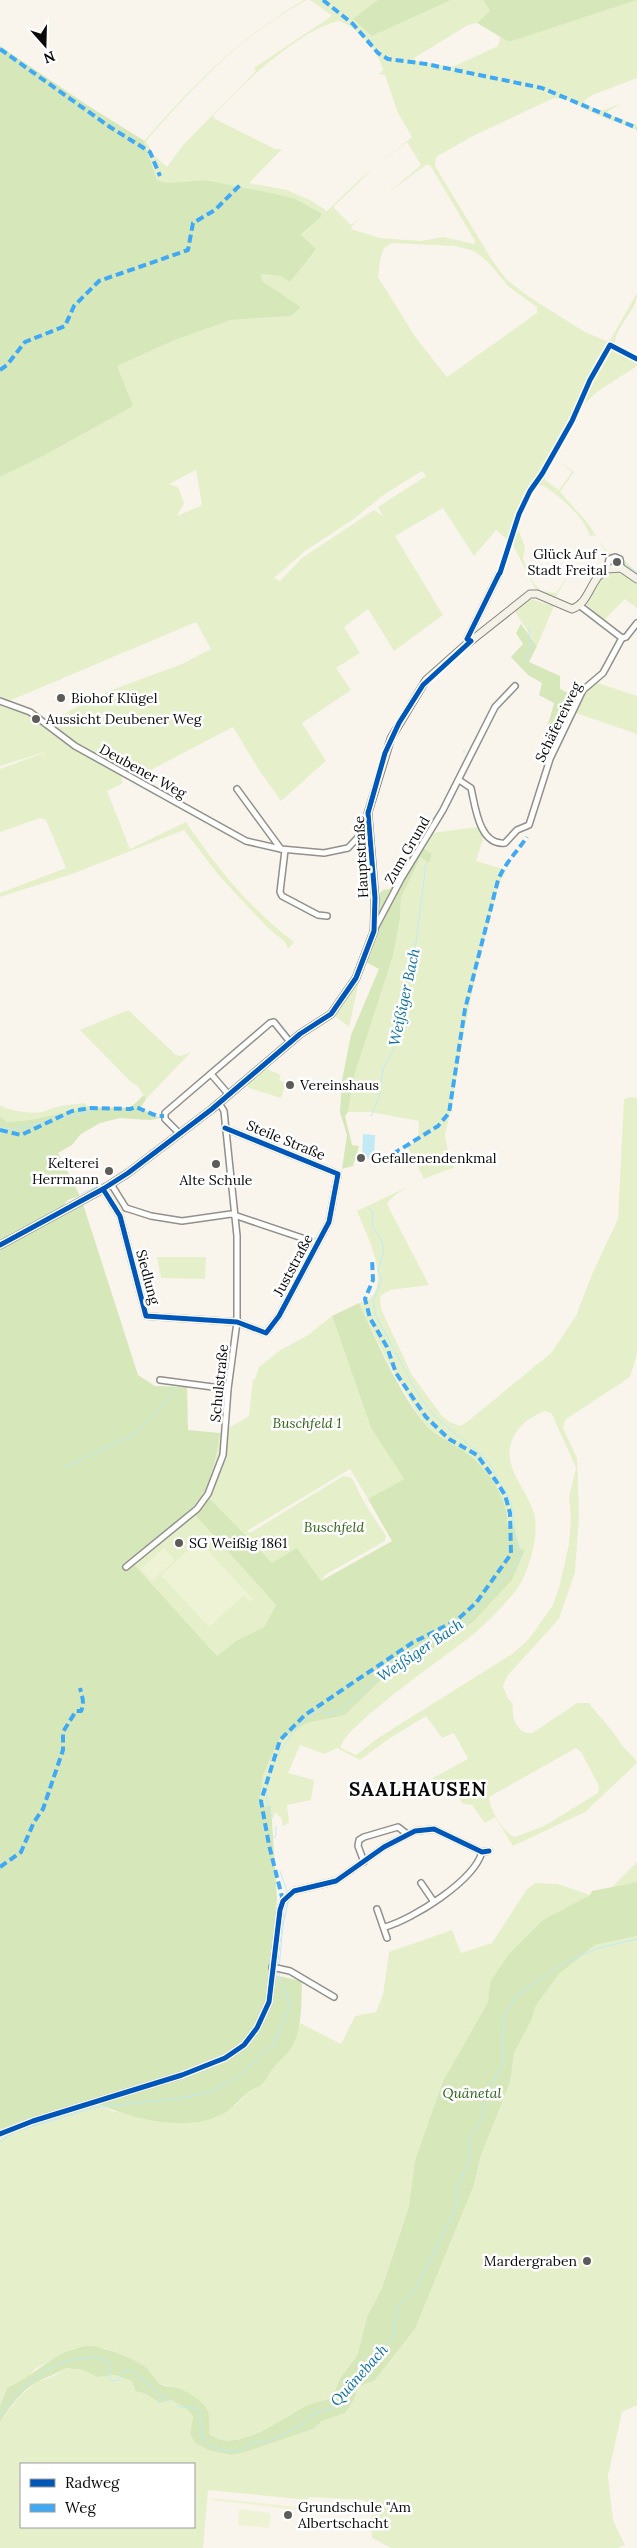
<svg xmlns="http://www.w3.org/2000/svg" width="637" height="2548" font-family="Lora,serif">
  <rect width="100%" height="100%" fill="#f9f5ed"/>
  <g fill="#e5f0cb" fill-rule="evenodd">
    <path d="M304,0H307C242,34 193,87 146,141L153,154L167,167L183,145L256,71L254,68L329,18L331,15L310,0H378L373,4L372,36L451,0H483L490,11L477,23L468,25L414,58L415,61L452,67L498,46L500,37L509,42L637,0V78L590,96L584,101L585,104L601,111L623,103L608,111V114L637,125V130L597,115L567,100L554,98L473,136L436,157L435,166L492,260L507,280L528,296L583,331L606,341L610,340L637,293C637,311 617,324 615,343L637,356V366L598,391L580,408L602,362L599,360L574,414L539,477L545,475V480L559,490L572,472L554,458L574,472L560,492L586,521L608,553C623,552 626,564 637,572V576L625,568L621,556L617,554L608,556L596,535L590,536C583,515 560,497 543,485L537,486L525,505L518,529L525,547L523,559L533,582L541,591L556,593L569,573L556,597L536,590L513,545L496,530L474,556L443,508L395,536L443,615L394,651L368,609L344,627L360,653L336,668L351,690L302,723L326,761L281,801L259,770L233,727L143,774H138C105,764 76,743 49,722L101,694L182,664L211,649L196,622L9,701L0,699V477L41,457L69,440L117,366L175,340L231,320L291,316L301,307L262,281L261,274L281,276L301,236L321,217L204,180L168,183L157,180L143,140H145C192,86 241,36 304,0ZM339,21C357,27 379,51 383,70L379,74L385,75L398,113L412,137L358,181L327,211L312,201L287,190L249,183L282,149H275L215,119L213,116C240,86 300,29 339,21ZM407,142L421,165L351,225L333,207L374,168ZM426,165H430L475,241L474,244L443,237L421,241L380,238L351,229C353,219 413,174 426,165ZM392,243L455,246L474,251L488,262L509,287L537,307V313L447,377L416,338L378,277L380,260L384,248ZM196,470L202,505L177,516L184,503L178,487L169,484ZM422,471L426,476L378,507L383,516L374,510L302,558L280,581L274,578L305,551L351,521L385,494Z"/>
    <polygon points="613,572 622,573 637,582 637,608 625,599 604,620 585,603 601,578"/>
    <polygon points="531,599 554,606 537,646 514,610"/>
    <polygon points="595,682 637,696 637,734 576,713 588,688"/>
    <path d="M0,703L27,713L122,774V784L107,791L130,849L186,822C217,868 250,909 294,942L288,949L285,942L268,928L220,877L184,830L72,874L0,897V893L66,868L46,820L40,818L0,832V769L51,750L0,766Z"/>
    <path d="M478,827L485,833L476,861L507,870L500,881L479,960L464,1031L452,1106L445,1135L450,1161L454,1168C436,1173 396,1189 387,1204L429,1285L390,1290L380,1296L381,1309L412,1375L442,1416L450,1422L460,1426L467,1422L551,1353L576,1316L593,1272L618,1219L624,1099L630,1097L637,1098V1354L630,1377L565,1420L563,1428L577,1458L579,1516L575,1572L559,1619L507,1676L503,1686L508,1699L513,1704C511,1716 517,1735 532,1733L577,1703H589C598,1716 612,1728 619,1741C623,1749 633,1754 637,1763L585,1812L513,1846L495,1817L485,1823L472,1805L463,1804L449,1784L429,1780L468,1759L454,1733L442,1738L426,1716L390,1738L360,1760L337,1748L324,1754L300,1745L288,1773L314,1780L311,1800L287,1805L289,1823L282,1826V1819L276,1813L272,1818L271,1806L259,1807L263,1775L279,1740L307,1723L345,1715L386,1675L400,1664L437,1646L473,1622L512,1580L525,1552C507,1539 508,1506 498,1487C481,1457 449,1449 427,1426C420,1419 415,1409 410,1400C391,1370 374,1336 359,1303C363,1301 370,1300 372,1296C389,1277 365,1231 357,1211L424,1179L407,1146L418,1140L419,1121L370,1112H348L355,1073L393,956L400,919L401,898L422,856L429,863L432,854L425,849L431,833ZM545,1411L552,1414L576,1468L569,1497L571,1518L569,1544L560,1584L553,1605L529,1639L512,1654L378,1738L356,1755L341,1748C341,1727 454,1651 475,1633C490,1620 504,1605 517,1589C529,1573 540,1533 534,1513C526,1486 499,1465 514,1436C521,1423 532,1416 545,1411ZM576,1748L581,1752L599,1786L598,1793L544,1826L515,1837C503,1833 490,1810 489,1797Z"/>
    <polygon points="357,980 359,981 349,1027 334,1015"/>
    <polygon points="128,1010 176,1055 180,1056 191,1052 146,1099 138,1086 131,1082 80,1030"/>
    <polygon points="265,1068 281,1075 279,1080 286,1083 281,1098 249,1088 246,1084"/>
    <path d="M84,1103L90,1107L30,1120L7,1122L0,1116V1105C9,1111 32,1114 42,1112C47,1111 51,1108 57,1107C65,1104 75,1105 84,1103Z"/>
    <polygon points="157,1257 206,1257 205,1279 161,1278"/>
    <path d="M332,1316L371,1428L404,1479L368,1499L350,1469L247,1531L250,1533L343,1476L352,1478L364,1502L386,1536L385,1541L325,1575L321,1582L272,1564L210,1500L196,1516L276,1605L264,1627L236,1641L217,1656L130,1560C149,1544 192,1514 204,1493C213,1475 217,1453 220,1433L249,1416L253,1379H255L259,1367L279,1351L308,1335Z"/>
    <polygon points="637,1862 637,1882 612,1887"/>
    <path d="M535,1883L558,1884L590,1895L543,1920L490,1982L488,2002L443,2081L415,2160L409,2206L382,2288L367,2317L357,2356L340,2378L332,2398C325,2400 317,2402 310,2404C284,2415 234,2458 209,2433L210,2418L175,2387L163,2385L123,2357L106,2348H74L35,2369L26,2380L7,2388L0,2406V2129L90,2100L112,2111L152,2120L189,2123L217,2117L236,2105L247,2093L263,2083L274,2066L288,2053L300,2023L341,2044L355,2016L376,2012L383,1995L389,1952L452,1930L461,1953L492,1943L527,1889Z"/>
    <path d="M637,1936V2405L622,2412L608,2476L613,2520L625,2545L617,2548H391L372,2538L370,2524L373,2506L363,2500L309,2497L308,2500L208,2490L203,2548H0V2422L21,2395L37,2382L54,2376L65,2368L83,2370L97,2377L115,2375L132,2381L135,2391L146,2394L158,2403L171,2400L186,2408L193,2416L190,2434L195,2443L208,2450L246,2452L313,2429L322,2421L345,2413L354,2400L358,2387L374,2381L415,2329L474,2185L481,2155L509,2082L514,2053L531,2021L535,2007L559,1974L595,1945ZM21,2464H194V2527H21Z"/>
  </g>
  <g fill="#d6e7b9">
    <polygon points="378,0 451,0 372,36 353,19"/>
    <polygon points="483,0 637,0 509,42 477,23 490,11"/>
    <polygon points="0,46 87,105 143,140 157,180 168,183 204,180 275,194 295,199 321,213 321,217 301,235 316,249 290,282 281,276 261,274 262,281 301,307 291,316 231,320 175,340 117,366 133,406 41,457 0,477"/>
    <polygon points="521,624 537,646 529,662 560,676 560,689 577,697 557,737 546,732 554,703 539,695 542,683 528,675 511,657 523,644 516,633"/>
    <polygon points="422,847 432,854 429,863 421,857 401,898 400,919 393,956 355,1073 348,1112 345,1116 352,1145 359,1146 353,1166 342,1169 347,1135 340,1112 342,1080 351,1035 379,969 366,962 376,933"/>
    <polygon points="403,858 408,860 379,915 378,895 383,890 390,889"/>
    <polygon points="144,1095 146,1099 140,1108 160,1118 150,1120 120,1118 100,1123 81,1134 72,1145 58,1153 80,1196 68,1200 63,1206 0,1240 0,1116 7,1122 30,1120 90,1107 130,1108"/>
    <path d="M83,1204L138,1375L155,1386L187,1387L188,1430L220,1433C217,1453 213,1475 204,1493C192,1513 149,1544 130,1560L217,1656L236,1641L264,1627L276,1605L195,1515L210,1499L272,1563L297,1548L321,1581L392,1541L368,1499L404,1479L371,1428L332,1316L359,1303C377,1342 398,1391 425,1424C436,1437 449,1441 462,1450C488,1468 507,1494 508,1526L513,1525L520,1548L525,1551L512,1580L473,1622L437,1646L400,1664L386,1675L345,1715L307,1723L279,1740L263,1775L259,1807L271,1806L277,1899L269,1974L302,1981C301,2005 303,2035 287,2054C282,2059 277,2063 273,2068C269,2073 267,2080 262,2084C258,2088 251,2089 246,2094C237,2102 229,2113 216,2117C180,2132 124,2117 90,2100L0,2129V1249C27,1232 58,1219 83,1204Z"/>
    <path d="M637,1882V1936L595,1945L559,1974L535,2007L531,2021L514,2053L510,2082L481,2155L474,2185L415,2329L374,2381L358,2387L354,2400L345,2413L322,2421L313,2429L246,2452L231,2455L208,2450L195,2443L190,2434L193,2416L186,2408L171,2400L159,2403L146,2394L135,2391L132,2381L115,2375L97,2377L83,2370L66,2368C56,2374 47,2377 37,2382C21,2390 10,2408 0,2422V2406L7,2388C35,2376 55,2350 87,2346C97,2344 135,2359 144,2366C151,2371 155,2381 162,2385C165,2387 170,2386 174,2387C184,2390 196,2396 203,2404C211,2413 210,2422 209,2433C234,2458 285,2415 310,2404C317,2402 325,2400 332,2398L340,2378L357,2356L367,2317L382,2288L409,2206L415,2160L443,2081L488,2002L490,1982L509,1954L543,1920L590,1895L592,1891Z"/>
  </g>
  <g fill="#eff3d5">
    <polygon points="194,1536 253,1599 250,1602 244,1595 209,1627 161,1575 196,1543 191,1538"/>
    <polygon points="164,1548 175,1560 152,1581 141,1569"/>
    <polygon points="212,2498 299,2507 298,2510 212,2500"/>
    <polygon points="239,2509 271,2513 269,2528 238,2525"/>
  </g>
  <polygon fill="#c1eaf5" points="363,1134 375,1135 374,1158 362,1159"/>
  <g fill="none" stroke-linecap="round" stroke-linejoin="round">
    <g stroke="#c1eaf5" stroke-width="1">
      <polyline points="627,565 637,573"/>
      <polyline points="524,661 530,648 529,628"/>
      <polyline points="47,722 54,727"/>
      <polyline points="75,743 82,747"/>
      <polyline points="464,753 464,750"/>
      <polyline points="114,765 129,773"/>
      <polyline points="371,1116 379,1098 383,1068 398,1042 401,1009 407,980 412,973 426,864"/>
      <polyline points="0,1128 13,1129 93,1111"/>
      <polyline points="81,1194 104,1183"/>
      <polyline points="64,1468 134,1434 162,1407 175,1388"/>
      <path d="M273,1818C252,1782 286,1734 315,1712L320,1711L329,1714L340,1710L390,1668L466,1621L512,1569L519,1558L511,1503L494,1471L485,1458L434,1416L415,1389L376,1316L373,1301L382,1279L378,1271L384,1250L381,1239L372,1225L373,1212L368,1208"/>
      <polyline points="273,1838 276,1836 276,1826"/>
      <polyline points="280,1871 288,1894"/>
      <polyline points="279,1968 283,1925 289,1898"/>
      <polyline points="24,2129 93,2108 188,2097 212,2091 239,2076 273,2045 290,2007 285,1990 279,1980 279,1972"/>
      <polyline points="0,2142 13,2133"/>
      <polyline points="158,2402 161,2396"/>
      <path d="M177,2406C185,2409 192,2406 200,2410L201,2431L204,2441L213,2447L226,2451L240,2450L254,2442H267L301,2425L311,2415L335,2407L394,2336L397,2307L418,2285L456,2208L457,2186L468,2164L470,2136L483,2117L485,2094L502,2067L504,2015L518,1994L566,1962L599,1948L637,1939"/>
      <path d="M0,2415C19,2387 48,2361 84,2358C93,2357 102,2357 109,2363V2377L112,2381L118,2380L125,2370L133,2371L169,2402"/>
    </g>
    <g stroke="#92908c" stroke-width="8">
      <g id="street">
        <polyline points="607,569 609,559 615,557 620,559 621,568"/>
        <polyline points="579,605 622,638"/>
        <polyline points="622,638 626,637 637,623"/>
        <polyline points="471,641 467,639 499,574"/>
        <polyline points="0,701 30,712 75,746 246,841 281,849 324,853 348,848 365,830 368,830"/>
        <path d="M459,780L471,788C475,805 479,846 505,843L517,830L529,825L550,759L583,690L603,673L622,638"/>
        <polyline points="237,789 281,849"/>
        <polyline points="285,850 280,892 282,896 318,915 327,916"/>
        <polyline points="374,930 401,879 443,810 495,707 515,686"/>
        <polyline points="211,1074 229,1095"/>
        <polyline points="180,1134 165,1119 165,1113 270,1023 274,1022 290,1042"/>
        <polyline points="111,1184 126,1208"/>
        <polyline points="103,1189 120,1216 146,1316 237,1322 266,1333 279,1316 329,1222 338,1174 225,1128"/>
        <polyline points="126,1208 151,1216 182,1221 231,1214 317,1243"/>
        <polyline points="160,1380 228,1389"/>
        <polyline points="126,1567 197,1509 208,1494 223,1455 228,1389 237,1322 237,1236 224,1111 219,1103"/>
        <polyline points="364,1862 358,1846 359,1840 364,1837 398,1827 407,1834"/>
        <polyline points="421,1883 434,1902"/>
        <polyline points="377,1909 387,1938"/>
        <path d="M385,1927C413,1919 474,1881 482,1852"/>
        <polyline points="272,1967 290,1971 334,1997"/>
        <polyline points="0,2134 33,2121 182,2075 225,2058 244,2045 257,2028 269,2002 280,1910 283,1901 294,1891 336,1881 384,1847 415,1831 434,1829 482,1852 489,1851"/>
      </g>
    </g>
    <g stroke="#888683" stroke-width="9">
      <path id="secondary" d="M0,1245L103,1189L128,1173L212,1109L300,1034L331,1014L356,978L374,931L375,898L368,813L391,738L426,680L462,648L530,594H537L572,609C590,603 590,578 607,569L621,568L637,579"/>
    </g>
    <use href="#street" stroke="#fefefc" stroke-width="5"/>
    <use href="#secondary" stroke="#f4f1e7" stroke-width="7"/>
    <g stroke="#3fa9f5" stroke-width="4" stroke-dasharray="8 4" stroke-linecap="butt">
      <polyline points="323,0 353,24 378,53 388,59 426,64 542,88 637,128"/>
      <polyline points="0,49 110,127 150,152 160,176"/>
      <polyline points="0,370 7,365 25,342 65,326 74,306 99,281 188,250 193,223 215,210 240,185"/>
      <polyline points="0,1130 21,1135 72,1111 90,1108 130,1109 136,1107 157,1116 164,1116"/>
      <path d="M393,1154L438,1126L449,1113L465,1009L498,880C505,863 517,852 527,837"/>
      <path d="M0,1867L21,1852L34,1822L43,1809L63,1750V1732L76,1711H81C85,1703 82,1696 80,1688"/>
      <polyline points="283,1901 269,1845 261,1801 280,1740 305,1715 412,1643 457,1620 476,1603 511,1554 510,1513 505,1495 496,1481 477,1455 449,1439 426,1417 396,1373 387,1347 370,1318 365,1299 373,1280 372,1259"/>
    </g>
    <g stroke="#fff" stroke-width="8">
      <g id="cycleway">
        <polyline points="500,573 519,514 530,491 542,474 572,421 590,380 610,345 637,359"/>
        <polyline points="103,1189 120,1216 146,1316 237,1322 266,1333 279,1316 329,1222 338,1174 225,1128"/>
        <polyline points="0,1245 103,1189 128,1173 212,1109 300,1034 331,1014 356,978 374,931 375,898 368,813 385,753 399,723 423,685 471,641 467,639 499,574"/>
        <polyline points="0,2134 33,2121 182,2075 225,2058 244,2045 257,2028 269,2002 280,1910 283,1901 294,1891 336,1881 384,1847 415,1831 434,1829 482,1852 489,1851"/>
      </g>
    </g>
    <use href="#cycleway" stroke="#0057b8" stroke-width="5"/>
  </g>
  <g fill="#5e5c59" stroke="#fff" stroke-width="2">
    <circle cx="617" cy="562" r="5"/>
    <circle cx="61" cy="698" r="5"/>
    <circle cx="36" cy="719" r="5"/>
    <circle cx="290" cy="1085" r="5"/>
    <circle cx="361" cy="1158" r="5"/>
    <circle cx="216" cy="1164" r="5"/>
    <circle cx="109" cy="1171" r="5"/>
    <circle cx="179" cy="1543" r="5"/>
    <circle cx="587" cy="2261" r="5"/>
    <circle cx="288" cy="2515" r="5"/>
  </g>
  <g text-anchor="middle" dominant-baseline="central" stroke-width="5" stroke-linejoin="round" paint-order="stroke">
    <g font-size="14" fill="#0a0a0a" stroke="#fff" text-anchor="start">
      <text x="607" y="554" text-anchor="end">Glück Auf -<tspan x="607" dy="16">Stadt Freital</tspan></text>
      <text x="71" y="698">Biohof Klügel</text>
      <text x="46" y="719">Aussicht Deubener Weg</text>
      <text x="300" y="1085">Vereinshaus</text>
      <text x="371" y="1158">Gefallenendenkmal</text>
      <text x="99" y="1163" text-anchor="end">Kelterei<tspan x="99" dy="16">Herrmann</tspan></text>
      <text x="216" y="1180" text-anchor="middle">Alte Schule</text>
      <text x="189" y="1543">SG Weißig 1861</text>
      <text x="577" y="2261" text-anchor="end">Mardergraben</text>
      <text x="298" y="2507">Grundschule "Am<tspan x="298" dy="16">Albertschacht</tspan></text>
    </g>
    <g font-size="14" fill="#0a0a0a" stroke="#fff">
      <text transform="translate(558 722) rotate(-64)">Schäfereiweg</text>
      <text transform="translate(143 771) rotate(29)">Deubener Weg</text>
      <text transform="translate(407 850) rotate(-60)">Zum Grund</text>
      <text transform="translate(361 857) rotate(-93)">Hauptstraße</text>
      <text transform="translate(286 1140) rotate(22)">Steile Straße</text>
      <text transform="translate(293 1265) rotate(-62)">Juststraße</text>
      <text transform="translate(148 1277) rotate(75)">Siedlung</text>
      <text transform="translate(219 1383) rotate(-84)">Schulstraße</text>
    </g>
    <g font-size="14" font-style="italic" fill="#316418" stroke="#fff">
      <text x="307" y="1423">Buschfeld 1</text>
      <text x="334" y="1527">Buschfeld</text>
      <text x="472" y="2093">Quänetal</text>
    </g>
    <g font-size="15" font-style="italic" fill="#0e72a1" stroke="#fff">
      <text transform="translate(404 997) rotate(-78)">Weißiger Bach</text>
      <text transform="translate(420 1650) rotate(-34)">Weißiger Bach</text>
      <text transform="translate(359 2375) rotate(-48)">Quänebach</text>
    </g>
    <g font-size="19" font-weight="bold" letter-spacing="1" fill="#0a0a0a" stroke="#fff">
      <text x="418" y="1789">SAALHAUSEN</text>
    </g>
  </g>
  <rect x="20" y="2463" width="175" height="65" fill="#ffffff" stroke="#9d9d9d"/>
  <rect x="30" y="2479" width="25" height="8" fill="#0057b8" stroke="#9d9d9d"/>
  <text x="65" y="2488" font-size="15" fill="#0a0a0a">Radweg</text>
  <rect x="30" y="2504" width="25" height="8" fill="#3fa9f5" stroke="#9d9d9d"/>
  <text x="65" y="2513" font-size="15" fill="#0a0a0a">Weg</text>
  <g transform="translate(45 45) rotate(160)" stroke="#ffffff" stroke-width="4" paint-order="stroke">
  <path d="M0-4L9 19L0 12L-9 19Z" fill="#0a0a0a"/>
  <text y="-8" font-size="14" font-weight="bold" text-anchor="middle" fill="#0a0a0a">N</text>
  </g>
</svg>
